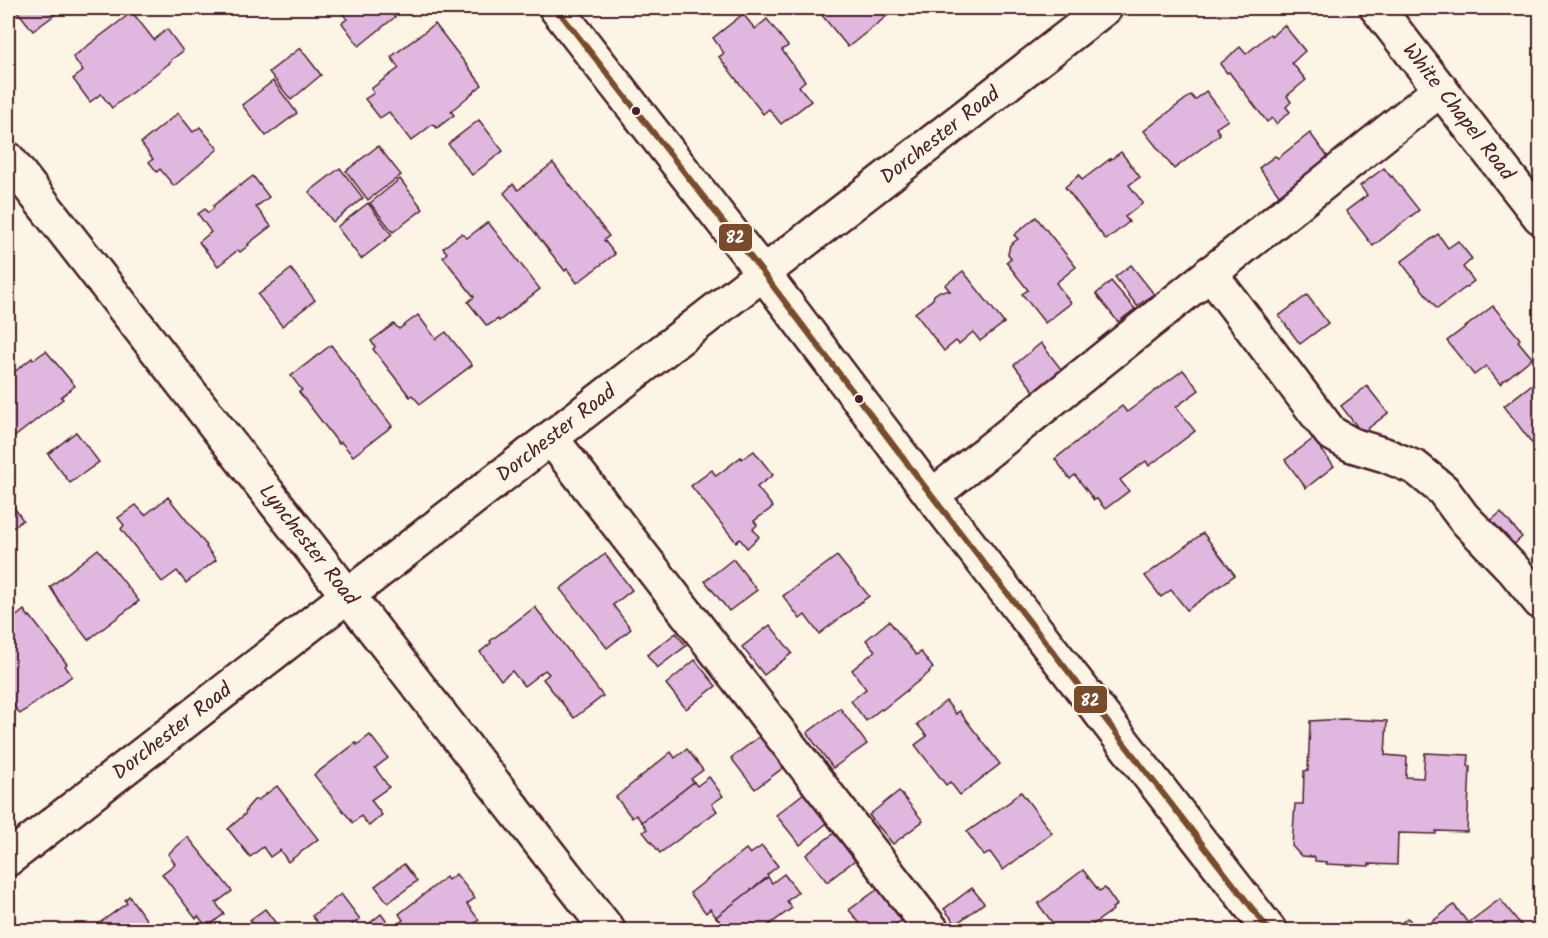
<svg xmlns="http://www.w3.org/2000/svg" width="1548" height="938" font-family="Kalam,sans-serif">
  <rect width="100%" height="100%" fill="#fcf5e5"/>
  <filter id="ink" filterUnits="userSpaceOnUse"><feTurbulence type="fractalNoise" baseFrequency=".0167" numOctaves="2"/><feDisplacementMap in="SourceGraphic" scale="12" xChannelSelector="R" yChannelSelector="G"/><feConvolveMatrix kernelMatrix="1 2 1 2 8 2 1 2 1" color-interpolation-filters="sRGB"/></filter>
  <g filter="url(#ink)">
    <g fill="#e0b7df" stroke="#4a1f2b" stroke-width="1.5">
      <polygon points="15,8 64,8 33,31"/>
      <polygon points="338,8 400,8 392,14 395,17 359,46 342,23 347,19"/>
      <polygon points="816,8 897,8 848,47"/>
      <polygon points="132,12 154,40 167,29 183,51 171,60 171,62 112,108 101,94 90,102 73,79 83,71 73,57"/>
      <polygon points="743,14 755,29 767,19 788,46 782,50 805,81 799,86 811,101 781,124 769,109 763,114 719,57 724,53 713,38"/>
      <polygon points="435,24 482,85 451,111 454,115 437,128 433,124 411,141 389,112 380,118 365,99 374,93 371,89 399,68 391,57"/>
      <polygon points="1284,25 1305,51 1292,63 1306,80 1287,96 1291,102 1286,107 1290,112 1276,124 1272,118 1267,122 1229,72 1227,73 1220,64 1240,47 1246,54 1270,34 1272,36"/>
      <polygon points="300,48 321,75 291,100 269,72"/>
      <polygon points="273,81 297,113 266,136 242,105"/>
      <polygon points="1206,91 1228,120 1216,128 1220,134 1174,169 1144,131 1191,95 1195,100"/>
      <polygon points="178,113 193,132 200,127 218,149 174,186 160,169 157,172 149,162 153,159 141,143"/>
      <polygon points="479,120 503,151 472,175 448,144"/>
      <polygon points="1310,133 1333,164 1280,196 1259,168 1275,156 1278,158"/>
      <polygon points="378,146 401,175 368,200 346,171"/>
      <polygon points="1121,152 1140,177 1129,185 1143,203 1125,217 1129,222 1106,240 1065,187 1079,175 1082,180 1110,159 1110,160"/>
      <polygon points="553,163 609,236 604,240 615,254 577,283 567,269 565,271 504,193 513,184 518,190"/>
      <polygon points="340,168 363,198 333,222 309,192"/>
      <polygon points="1384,168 1391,177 1392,176 1419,210 1373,246 1346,211 1367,195 1360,186"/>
      <polygon points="253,176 269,197 256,207 271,226 248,244 249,245 240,252 238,250 218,266 199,242 211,232 198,214 205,209 208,213 214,208 213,206 239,185 240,186"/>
      <polygon points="400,179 423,209 393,232 370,203"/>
      <polygon points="368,203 392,235 361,259 337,227"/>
      <polygon points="1036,217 1076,267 1056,283 1071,303 1045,323 1022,294 1028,290 1006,262 1011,258 1008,254 1010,245 1018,239 1014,235"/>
      <polygon points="488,222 540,289 499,321 498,319 487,326 468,302 474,297 443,257 447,253 443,248 462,233 467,238"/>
      <polygon points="1438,234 1448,248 1458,241 1472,259 1463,267 1474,281 1437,309 1401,262"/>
      <polygon points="1131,265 1154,294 1137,306 1115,277"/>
      <polygon points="291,269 315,300 282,326 258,295"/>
      <polygon points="963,271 1004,323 980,341 973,332 959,344 956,341 944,351 915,313 933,299 934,295 940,291 950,291 945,285"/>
      <polygon points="1111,281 1135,309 1118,322 1096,294"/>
      <polygon points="1307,295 1328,323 1300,344 1279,316"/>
      <polygon points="1493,306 1520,339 1518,341 1532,358 1500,384 1486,366 1474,375 1447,341"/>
      <polygon points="418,315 436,339 446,332 472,365 420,404 412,395 410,397 373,349 375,347 371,341 394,324 399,329"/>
      <polygon points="1041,343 1064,373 1036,394 1014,365"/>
      <polygon points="331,345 392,426 353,456 341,442 339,444 299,392 302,390 291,376"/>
      <polygon points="46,351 75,386 61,397 63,399 8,442 8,377 32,358 33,360"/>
      <polygon points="1183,370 1199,390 1176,407 1195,431 1149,466 1146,461 1120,480 1129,491 1105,509 1097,499 1094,500 1075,475 1070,479 1055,459 1122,406 1127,412"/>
      <polygon points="1540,378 1540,454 1504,406"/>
      <polygon points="1367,386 1388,413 1362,433 1341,406"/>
      <polygon points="76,432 99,462 70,483 48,454"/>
      <polygon points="1313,439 1334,466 1306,488 1285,460"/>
      <polygon points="754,451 773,475 757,487 773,507 754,521 757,525 753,529 759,537 747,548 740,539 736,542 691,486 712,470 716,476 741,457 742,459"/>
      <polygon points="168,497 207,546 206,547 216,560 186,583 177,571 162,582 121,529 124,525 118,518 136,505 145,515"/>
      <polygon points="8,499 23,520 8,531"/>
      <polygon points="1501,512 1522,537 1510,548 1488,523"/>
      <polygon points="1203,533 1235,575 1187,610 1171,590 1161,597 1145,576"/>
      <polygon points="98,549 139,601 88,640 61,604 50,587"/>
      <polygon points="605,554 632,590 613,605 631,629 607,648 560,589"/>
      <polygon points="837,556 869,596 819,634 805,615 800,619 783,596"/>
      <polygon points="733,559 757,590 729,611 705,581"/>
      <polygon points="535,607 603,696 574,718 543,679 549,674 545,670 524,686 512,671 501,680 480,652 491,643 490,641"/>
      <polygon points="24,610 29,617 30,616 67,664 65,666 72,676 20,714 8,698 8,684 10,682 8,678 8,623"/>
      <polygon points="889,621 916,655 921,652 933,668 929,671 930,672 882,710 881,709 866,721 851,701 866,689 852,670 875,651 866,640"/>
      <polygon points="770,625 792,653 764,675 742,647"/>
      <polygon points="676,633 686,646 657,668 647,655"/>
      <polygon points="695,660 716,686 686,709 666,684"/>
      <polygon points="946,701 956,714 959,711 1000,764 960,795 950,782 946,785 915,745 927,736 917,724"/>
      <polygon points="840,708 867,744 833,768 807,733"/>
      <polygon points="1343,719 1387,721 1385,755 1407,757 1406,777 1423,778 1425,753 1469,755 1468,766 1470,767 1467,832 1436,831 1436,834 1398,833 1397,865 1369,864 1369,866 1326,864 1327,862 1315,861 1315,857 1301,856 1292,846 1295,804 1303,804 1304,771 1308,771 1310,721"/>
      <polygon points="370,735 388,758 375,768 389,787 371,800 382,815 369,826 361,816 353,823 314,775 356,743 357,745"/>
      <polygon points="760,736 784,767 755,789 731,758"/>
      <polygon points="687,749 703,770 691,779 694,782 642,822 636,815 632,818 616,797 671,752 675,758"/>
      <polygon points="709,777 723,796 712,804 717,811 660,853 643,832 647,829 642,822 694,782 697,786"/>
      <polygon points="277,786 318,839 288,862 280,850 270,857 263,847 250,857 228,829 245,814 247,808 254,800 258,800"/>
      <polygon points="899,791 923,821 893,844 869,815"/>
      <polygon points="1021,792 1052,833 1003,870 990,852 984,856 967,832 1012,800 1012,799"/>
      <polygon points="804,793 827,823 800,845 776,815"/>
      <polygon points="834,833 855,860 827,882 806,855"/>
      <polygon points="188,837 232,891 216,903 224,914 207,927 198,916 196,919 162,874 175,864 168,854"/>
      <polygon points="762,846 778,866 767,875 768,877 716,917 710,909 706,913 690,893 746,849 750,854"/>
      <polygon points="404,864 417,881 388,903 375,886"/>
      <polygon points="1083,870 1099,891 1105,888 1117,905 1112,908 1113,910 1085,930 1053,930 1049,925 1052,922 1038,904"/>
      <polygon points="456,874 475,898 467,904 479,920 465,930 456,930 454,928 451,930 405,930 399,923 403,920 399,914 446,877 448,880"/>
      <polygon points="784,874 798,892 787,901 792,908 762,930 720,930 718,928 722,924 716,917 768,877 772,883"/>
      <polygon points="972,888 984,903 956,924 944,909"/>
      <polygon points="878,889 902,920 888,930 865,930 849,910"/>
      <polygon points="341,894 360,919 345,930 324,930 312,916"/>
      <polygon points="129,896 154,930 92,930 91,929 127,903 125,900"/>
      <polygon points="1500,899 1522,926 1516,930 1421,930 1454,905 1468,923"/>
      <polygon points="265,909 281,930 258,930 250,920"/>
      <polygon points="381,914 393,930 356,930 364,924 366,926"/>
      <polygon points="1408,918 1417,930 1391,930"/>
    </g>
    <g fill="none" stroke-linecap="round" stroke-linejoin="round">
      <g stroke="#4a1f2b" stroke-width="38">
        <g id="minor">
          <path id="s1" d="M1377,8L1540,217"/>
          <path id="s2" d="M8,159L608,930"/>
          <polyline points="1210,273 1331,433 1352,445 1385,455 1416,468 1443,490 1463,517 1514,570 1540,602"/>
          <polyline points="551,438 932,930"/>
          <polyline points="932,496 1441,89"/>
          <path id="s3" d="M8,859L1105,8"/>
        </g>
      </g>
      <g stroke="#4a1f2b" stroke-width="38">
        <polyline id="major" points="556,8 763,273 932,496 1269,930"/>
      </g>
      <use href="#minor" stroke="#fcf5e5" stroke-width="33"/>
      <use href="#major" stroke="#fcf5e5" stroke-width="33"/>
      <g stroke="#fcf5e5" stroke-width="10">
        <polyline id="bus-1" points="556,8 763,273 932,496 1269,930"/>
      </g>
      <use href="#bus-1" stroke="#7a4b2a" stroke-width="6"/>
    </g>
  </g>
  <g fill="#4a1f2b" stroke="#fcf5e5" stroke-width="2">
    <circle cx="636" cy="111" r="5"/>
    <circle cx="859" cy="399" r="5"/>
  </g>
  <g text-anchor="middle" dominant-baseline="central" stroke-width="5" stroke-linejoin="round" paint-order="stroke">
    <g font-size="21" fill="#4a1f2b" stroke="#fcf5e5">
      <text stroke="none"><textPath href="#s1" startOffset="132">White Chapel Road</textPath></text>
      <text stroke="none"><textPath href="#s3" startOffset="1180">Dorchester Road</textPath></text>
      <text stroke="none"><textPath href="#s3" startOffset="694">Dorchester Road</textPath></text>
      <text stroke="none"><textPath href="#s2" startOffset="489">Lynchester Road</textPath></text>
      <text stroke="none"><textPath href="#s3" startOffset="208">Dorchester Road</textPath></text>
    </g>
  </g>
  <g stroke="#fcf5e5" stroke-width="2">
    <rect x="718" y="223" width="35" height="29" rx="6" fill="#7a4b2a"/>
    <rect x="1073" y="685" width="35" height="29" rx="6" fill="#7a4b2a"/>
  </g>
  <g font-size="16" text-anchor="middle" font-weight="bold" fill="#fff">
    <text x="735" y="243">82</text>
    <text x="1090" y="706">82</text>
  </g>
  <rect width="1548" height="938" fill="none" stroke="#fcf5e5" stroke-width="30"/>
  <rect x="15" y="15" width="1518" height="908" fill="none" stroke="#4a1f2b" stroke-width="2" filter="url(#ink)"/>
</svg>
